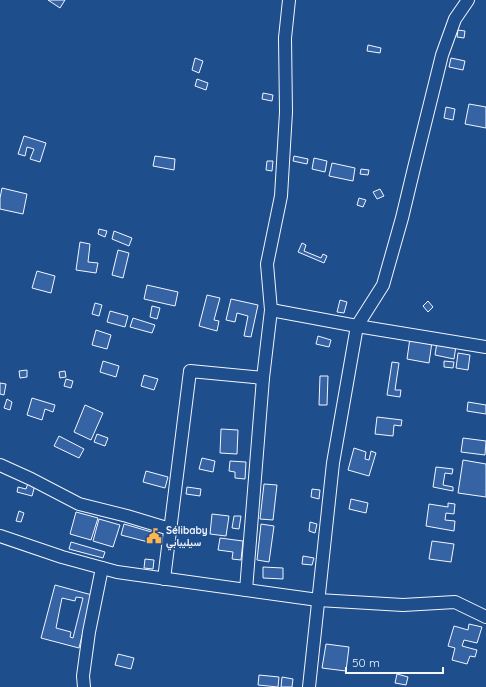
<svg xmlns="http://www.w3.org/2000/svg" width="486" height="687" font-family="Quicksand,Vazirmatn,sans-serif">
  <rect width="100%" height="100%" fill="#1f4e8c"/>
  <g fill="#3563a3" stroke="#f2f6ff" fill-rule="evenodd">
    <polygon points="48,0 65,0 60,8"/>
    <polygon points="458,30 465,31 464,38 457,37"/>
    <polygon points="368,45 381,48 380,53 367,51"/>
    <polygon points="195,58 203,61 199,73 192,70"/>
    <polygon points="451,58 465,61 463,70 449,67"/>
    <polygon points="197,79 208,83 206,90 195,86"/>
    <polygon points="263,93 273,95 272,101 262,99"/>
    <polygon points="469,104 486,107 486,128 465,124"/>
    <polygon points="446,107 455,109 453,120 444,118"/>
    <polygon points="24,136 46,143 40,162 30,159 34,149 27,147 25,156 18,154"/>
    <polygon points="155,156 175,159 174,170 153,166"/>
    <polygon points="294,156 308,159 307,164 293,161"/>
    <polygon points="314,158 327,161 325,172 312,169"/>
    <polygon points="267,161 273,161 272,171 266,170"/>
    <polygon points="332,163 355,168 353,181 329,176"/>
    <polygon points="361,169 369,170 368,175 360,174"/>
    <polygon points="2,188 27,194 23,214 0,209 0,198"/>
    <polygon points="380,189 384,196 377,199 373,192"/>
    <polygon points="359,198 366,200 363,207 357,205"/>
    <polygon points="99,229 107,231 105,237 98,234"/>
    <polygon points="114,231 132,238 129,246 112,239"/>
    <polygon points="80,242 90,244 88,262 98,263 96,273 76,270"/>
    <polygon points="302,243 306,245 304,251 321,258 323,254 327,256 324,263 298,252"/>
    <polygon points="118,250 129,253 123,278 112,275"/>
    <polygon points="37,271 55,276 51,293 32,288"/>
    <polygon points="147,285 178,292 175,306 144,299"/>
    <polygon points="207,295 220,298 214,320 219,321 217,331 199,326"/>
    <polygon points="231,299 258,305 251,337 244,336 248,316 237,313 235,322 226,320"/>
    <polygon points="340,300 347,302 344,313 337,312"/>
    <polygon points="428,301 433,307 428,312 423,306"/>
    <polygon points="95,303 102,305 99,316 92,314"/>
    <polygon points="152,306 160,308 157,319 150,317"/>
    <polygon points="110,311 128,316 125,327 107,322"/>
    <polygon points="133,318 155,325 152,333 130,327"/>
    <polygon points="96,330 111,335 107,349 92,345"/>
    <polygon points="318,336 331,340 329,347 316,344"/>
    <polygon points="410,338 432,342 429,363 407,359"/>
    <polygon points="437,342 456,346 454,359 435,355"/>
    <polygon points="458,353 470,355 468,370 456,368"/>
    <polygon points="103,361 119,366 116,377 100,372"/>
    <polygon points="444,361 454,362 453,368 444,367"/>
    <polygon points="392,362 399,363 395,390 401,390 400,397 387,395"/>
    <polygon points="27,370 27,377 20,378 19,371"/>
    <polygon points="65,371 66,377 60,378 59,372"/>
    <polygon points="144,375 158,379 154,390 141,386"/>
    <polygon points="320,376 328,376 327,405 319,405"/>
    <polygon points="66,379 73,381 71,388 64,386"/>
    <polygon points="0,383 6,384 4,395 0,394"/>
    <polygon points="32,398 55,405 53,412 45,409 42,420 27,415"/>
    <polygon points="7,399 12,402 10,410 4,408"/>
    <polygon points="468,402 486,405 486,414 467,411"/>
    <polygon points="85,405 103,413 91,440 74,432"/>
    <polygon points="377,417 402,420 401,426 394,425 393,436 375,434"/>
    <polygon points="221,429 238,430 237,454 220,453"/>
    <polygon points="97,434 108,438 105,446 94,442"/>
    <polygon points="59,436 84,449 79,458 54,446"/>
    <polygon points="463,438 486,441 485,455 461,452"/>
    <polygon points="354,448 366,452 365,459 369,460 371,451 376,453 369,476 348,470"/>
    <polygon points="202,458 215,461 213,472 199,469"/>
    <polygon points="463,460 486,464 486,497 458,493"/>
    <polygon points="230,461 246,462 245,479 235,478 235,472 229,471"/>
    <polygon points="436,467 453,469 452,474 445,473 443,485 453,487 453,491 433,487"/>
    <polygon points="146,471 168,477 165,488 143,482"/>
    <polygon points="28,483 35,485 32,496 17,492 18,487 26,489"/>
    <polygon points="264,484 277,485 273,520 260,519"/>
    <polygon points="187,487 201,489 200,496 186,494"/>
    <polygon points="312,489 320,490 319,499 311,497"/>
    <polygon points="351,499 368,503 366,513 349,509"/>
    <polygon points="448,503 455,504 454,514 446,513 445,520 455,521 454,531 426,526 429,504 448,507"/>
    <polygon points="19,511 24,513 21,522 16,521"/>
    <polygon points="76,512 98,518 91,540 70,534"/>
    <polygon points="212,514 229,516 226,536 210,534"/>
    <polygon points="234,516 241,516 239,529 232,528"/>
    <polygon points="99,519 120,525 113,547 93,541"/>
    <polygon points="310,522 317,524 315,533 309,531"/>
    <polygon points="124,524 155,533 152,543 121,535"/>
    <polygon points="261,524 274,526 269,562 257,560"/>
    <polygon points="220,538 243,541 241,560 232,559 233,552 218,550"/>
    <polygon points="432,541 454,544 451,562 429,559"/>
    <polygon points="71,542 105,552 103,558 69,549"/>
    <polygon points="303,556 314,558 312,565 302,564"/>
    <polygon points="145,559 154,560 153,569 144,568"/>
    <polygon points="263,567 283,568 283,579 263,578"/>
    <path d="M55,585L92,595L79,648L41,638ZM76,597L83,598L73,638L70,637L71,632L56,628L62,598L75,601Z"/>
    <polygon points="469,624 482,627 477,643 464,640 462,646 477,650 475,657 470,656 467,664 452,660 455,648 448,646 454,626 468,630"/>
    <polygon points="326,644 349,647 346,671 322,668"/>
    <polygon points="118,654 134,658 131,669 115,665"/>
    <polygon points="397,674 408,677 406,685 395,683"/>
    <polygon points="259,675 279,677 278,687 258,685"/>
    <polygon points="282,677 293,679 292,687 281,687"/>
  </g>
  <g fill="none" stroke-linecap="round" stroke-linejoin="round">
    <g stroke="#f2f6ff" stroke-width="14">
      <g id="minor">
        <polyline points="271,310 357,326 486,347"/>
        <polyline points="0,465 31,479 79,504 127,516 170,529"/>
        <polyline points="0,536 62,557 117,572 318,600 403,605 455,602 486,617"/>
        <polyline points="164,579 190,371 263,378"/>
        <polyline points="246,590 263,378 271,310 267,264 281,196 286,112 285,38 289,0"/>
        <polyline points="84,687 83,676 89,632 102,568"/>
        <polyline points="309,687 333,463 357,326 383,285 402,218 414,168 442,55 455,19 468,0"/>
      </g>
    </g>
    <use href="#minor" stroke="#1f4e8c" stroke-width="12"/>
  </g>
  <defs>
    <g id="civic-bare" transform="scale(1.2)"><path d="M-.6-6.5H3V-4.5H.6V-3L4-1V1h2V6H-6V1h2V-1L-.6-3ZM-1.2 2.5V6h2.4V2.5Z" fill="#ffb74d" stroke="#1f4e8c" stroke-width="2.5" paint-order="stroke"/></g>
  </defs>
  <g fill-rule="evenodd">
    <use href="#civic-bare" x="154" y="536"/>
  </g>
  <g text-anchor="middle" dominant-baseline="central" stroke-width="3" stroke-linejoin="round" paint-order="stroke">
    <g font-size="10" font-weight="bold" fill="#f2f6ff" stroke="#1f4e8c" text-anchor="start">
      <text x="166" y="530">Sélibaby<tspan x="166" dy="12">سيليبابي</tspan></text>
    </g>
  </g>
  <path d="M346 667v6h97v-6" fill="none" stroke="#f2f6ff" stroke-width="2"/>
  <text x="352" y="667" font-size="12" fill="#f2f6ff" stroke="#1f4e8c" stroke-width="3" paint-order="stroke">50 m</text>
</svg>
